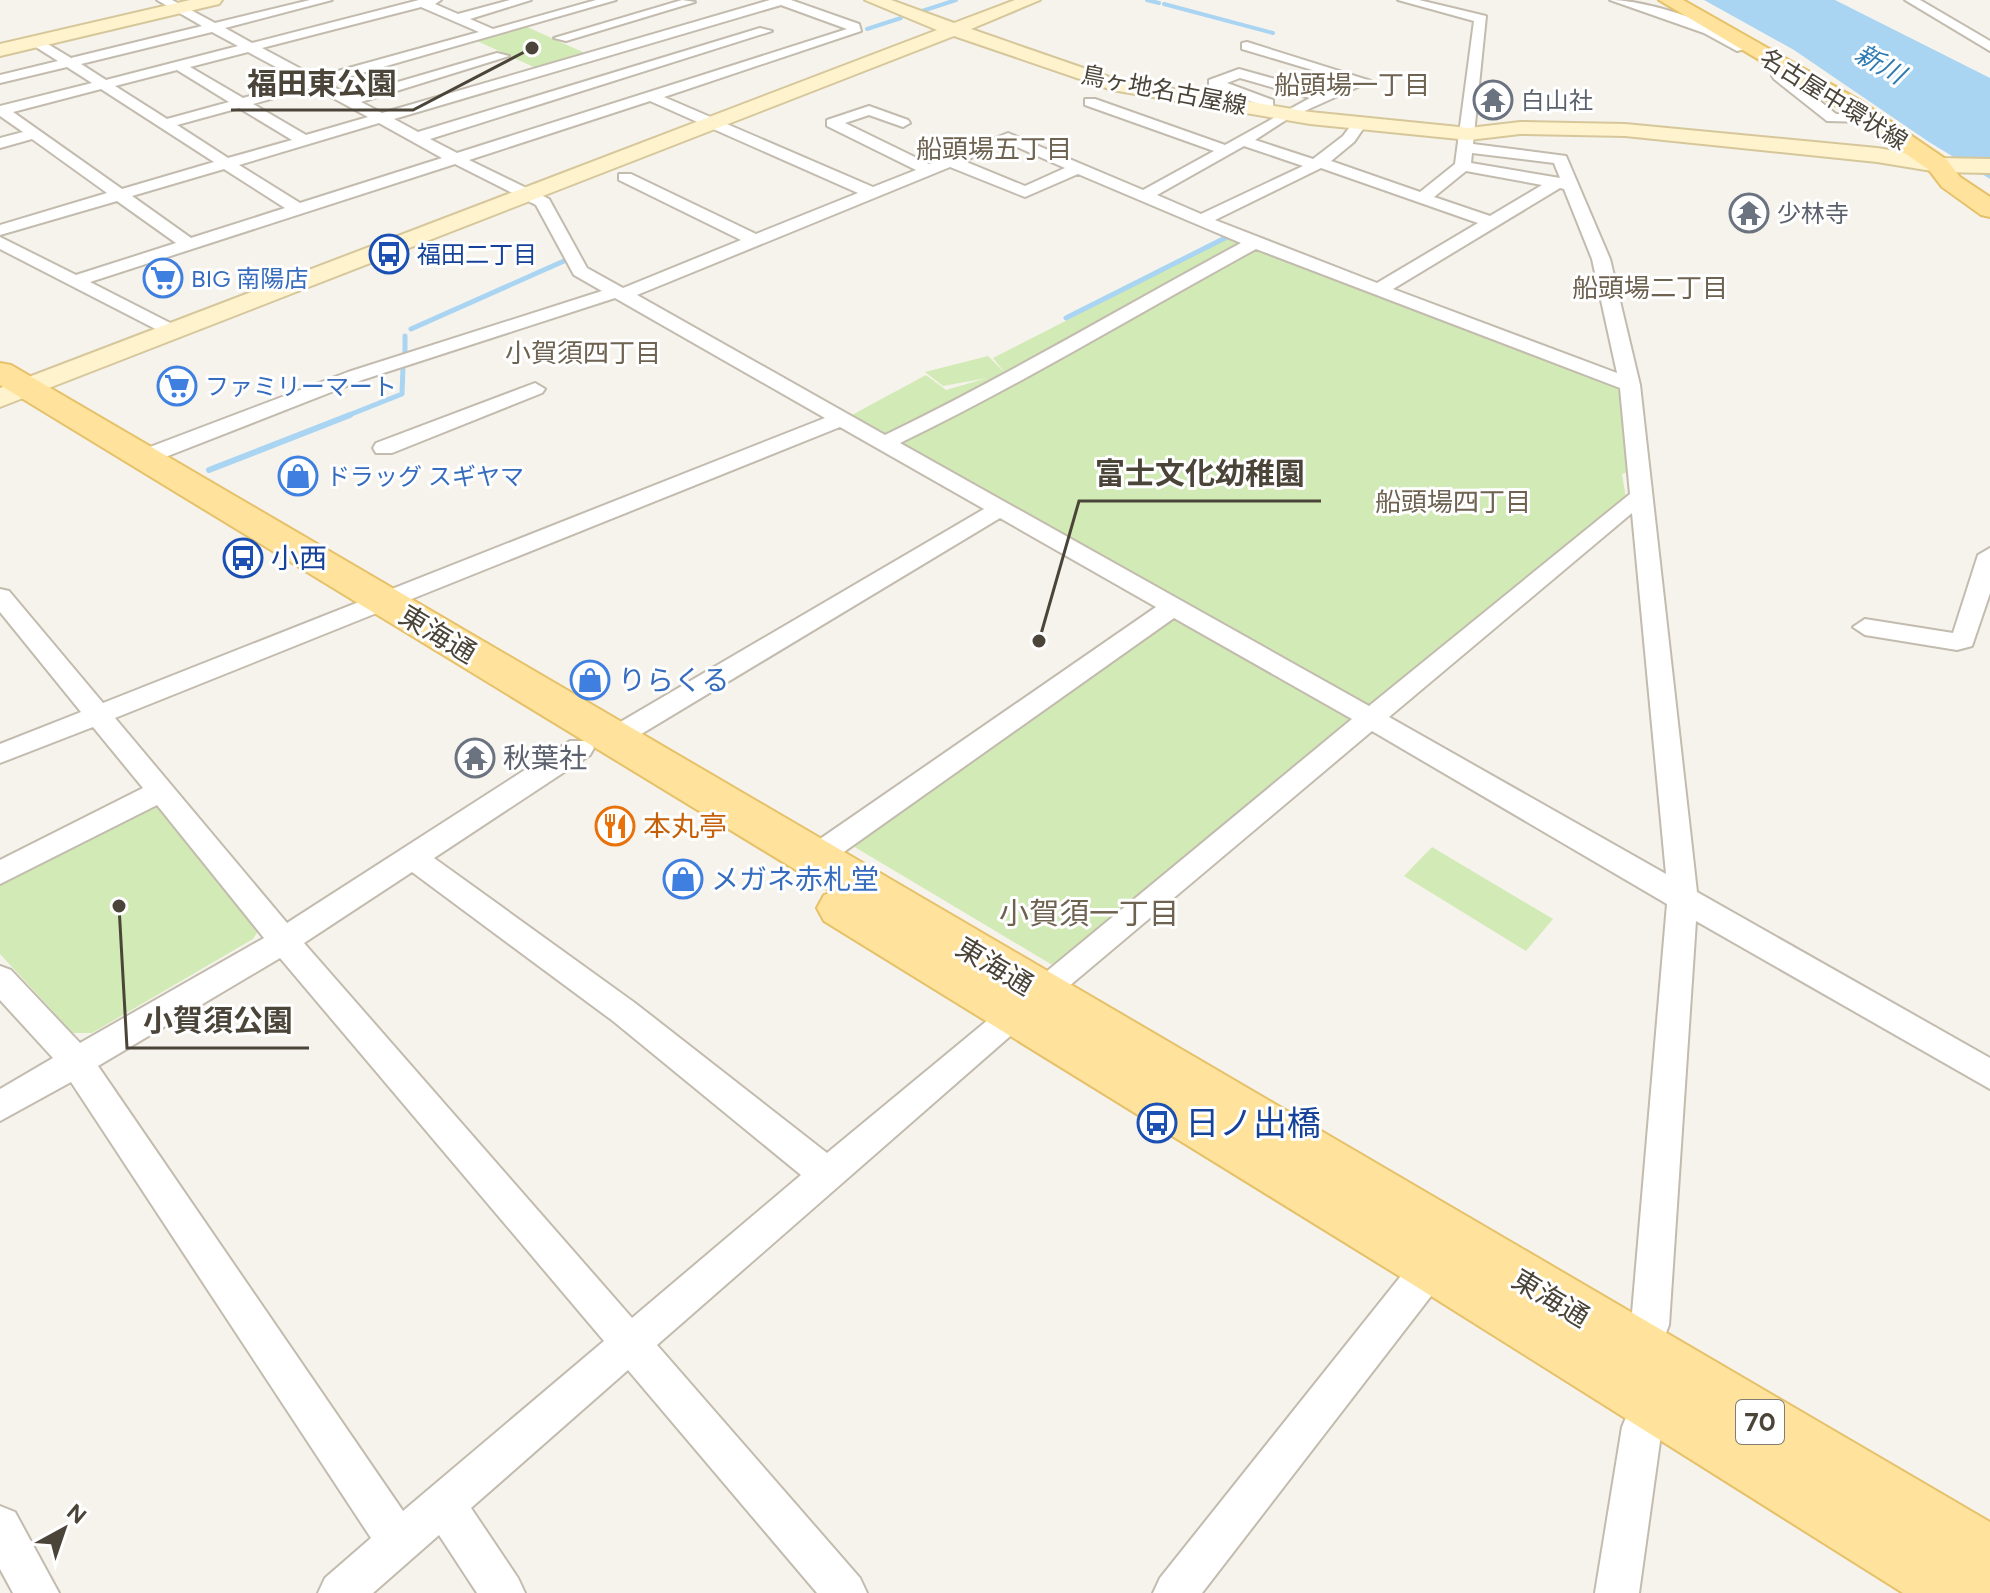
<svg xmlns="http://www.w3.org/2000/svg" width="1990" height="1593" font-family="Figtree,'Noto Sans JP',sans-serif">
  <rect width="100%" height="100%" fill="#f6f3ec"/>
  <g fill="#d2eab5">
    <polygon points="525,26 587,54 536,68 477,41"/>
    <polygon points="1230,237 1617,386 1621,390 1628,472 1622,474 1626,498 1054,966 848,843 1171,614 850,416 926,375 946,390 987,378 943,386 925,372 988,356 1005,373 993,358"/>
    <polygon points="146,806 159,806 258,931 253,939 92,1033 73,1033 0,954 0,880"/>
    <polygon points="1432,847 1553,919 1526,951 1404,876"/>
  </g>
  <polygon fill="#a9d4f2" points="1704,0 1835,0 1990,78 1990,179 1929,142 1794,50"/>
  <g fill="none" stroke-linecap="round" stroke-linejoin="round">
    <g stroke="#a9d4f2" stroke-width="4">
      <polyline points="1147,0 1159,3"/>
      <polyline points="1164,4 1273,33"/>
      <polyline points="919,12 956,0"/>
      <polyline points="867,29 901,18"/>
    </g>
    <g stroke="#a9d4f2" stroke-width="5">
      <polyline points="1066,318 1227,237"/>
      <polyline points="411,329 564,261"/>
      <polyline points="405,336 405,355"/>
      <polyline points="344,417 402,394 403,367"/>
    </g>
    <polyline stroke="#a9d4f2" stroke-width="6" points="209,470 350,415"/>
    <g stroke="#c2bbae" stroke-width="4">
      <g id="street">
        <path d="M157,0H172L215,23L310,0H332L225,28L252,43L419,0H441L435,4L458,14L510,0H531L470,19L493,29L596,0H616L327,83L350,96L497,53L509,56L361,102L382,113L770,0H791L859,24L861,31L664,97L873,187L916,170L827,126V120L869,106L908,120L910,123L903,127L869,115L845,123L929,164L1008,133L1143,190L1214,151L1085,105V99H1095L1225,145L1310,98L1240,78L1227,83L1273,100V106L1261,114L1254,110L1258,104L1209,86V80L1239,69L1322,92L1349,81L1242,49V43L1247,42L1371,81L1289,118L1255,140L1313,159L1343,136L1355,120H1365L1367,123L1354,142L1331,161L1420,192L1455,164L1474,21L1398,0H1419L1486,16L1473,144L1566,156L1610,259L1640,385L1697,892L1990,1058V1089L1696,921L1669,1325L1664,1338L1650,1344L1636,1338L1631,1325L1667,904L1372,731L1024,1024L657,1345L860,1578L867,1593H817L628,1370L471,1508L518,1578L525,1593H477L439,1535L373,1593H318L325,1578L371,1538L71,1082L0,1121V1089L53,1058L0,1000V966L11,970L80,1043L264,938L157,805L0,884V860L143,788L93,727L0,763V744L81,712L0,612V589L9,591L103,703L825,418L615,298L362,380L150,463H134L131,458L134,453L348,372L602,291L574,275L536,205L455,164L90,282L180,328V336L173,338L0,249V237L76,275L176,243L117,201L0,235V225L107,193L32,139L0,148V138L23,132L0,116V106L92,83L67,67L0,83V75L58,61L31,44V38L36,37L71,58L202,26ZM781,5L847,29L457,153L430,139L772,31L760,28L418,132L394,119ZM421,7L479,32L316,77L262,48ZM212,32L238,46L106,80L81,64ZM248,52L302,81L243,98L190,67ZM177,70L229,102L167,119L115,86ZM313,87L368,117L306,135L253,104ZM101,89L214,162L122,189L13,112ZM650,101L858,193L756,234L631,174H619V180L741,240L623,288L587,268L549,199L469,160ZM239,108L292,140L228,158L177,125ZM379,123L442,158L300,203L239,165ZM1008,143L1065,168L1025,186L964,161ZM1244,146L1303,166L1201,214L1157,195ZM1472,153L1554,163L1560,178L1471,163ZM950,167L1025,197L1078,174L1241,243C1122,307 1007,376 885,435L637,295ZM1321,168L1478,223L1377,283L1215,220ZM224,169L285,208L191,238L132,196ZM1466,171L1542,185L1490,216L1434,197ZM1560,188L1564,189L1592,259L1617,373L1393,289ZM1256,249L1620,388L1630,494L1369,706L900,443C1022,384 1137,314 1256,249ZM840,427L984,509L605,731L601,738L605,745H623L1000,518L1156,607L804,850L799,858L804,866L814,869L824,866L1174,618L1352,719L827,1153L635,1003L434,858L590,755L594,748L590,741H570L287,923L115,718ZM1632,513L1666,874L1389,717ZM412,872L613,1021L801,1175L632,1318L304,943ZM280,958L604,1341L403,1511L98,1066Z"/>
        <polygon points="682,0 695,2 566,41 554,38"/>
        <path d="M1610,0C1645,0 1723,24 1749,48L1737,51L1704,33Z"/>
        <polygon points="1905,0 1920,0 1990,41 1990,51"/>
        <polygon points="1779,72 1800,72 1800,78 1792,79 1836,114 1869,114 1876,118 1869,122 1827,121 1774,79 1772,76"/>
        <polygon points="535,383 545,389 542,393 392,453 376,453 373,448 376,443"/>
        <polygon points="1990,548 1990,593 1972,646 1957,650 1865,635 1853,627 1865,619 1953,633 1978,555"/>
        <polygon points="1433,1246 1446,1252 1458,1270 1452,1283 1438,1287 1202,1593 1153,1593 1160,1578 1420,1252"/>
        <polygon points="1642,1407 1656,1413 1662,1427 1639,1593 1595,1593 1622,1427 1628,1413"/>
        <polygon points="0,1506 15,1512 59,1593 13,1593 0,1569"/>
      </g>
    </g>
    <g stroke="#d6c79b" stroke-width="4">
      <g id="secondary">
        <polygon points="190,0 222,0 219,4 0,56 0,44"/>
        <polygon points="865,0 891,0 954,23 1015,0 1040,0 971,29 1115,79 1310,112 1469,128 1520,122 1625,124 1877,148 1938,158 1990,159 1990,173 1938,172 1877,162 1625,136 1520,134 1469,140 1310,124 1112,90 954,36 0,407 0,388 937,30"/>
      </g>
    </g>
    <g stroke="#e6c16a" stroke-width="4">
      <g id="primary">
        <polygon points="1659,0 1683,0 1859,100 1947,160 1960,177 1990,197 1990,217 1981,215 1942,187 1929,170 1843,110"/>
        <polygon points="0,363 11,365 1990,1522 1990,1593 1903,1593 1412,1284 824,921 817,908 824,895 832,892 0,385"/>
      </g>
    </g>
    <use href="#street" fill="#fff" fill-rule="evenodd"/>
    <use href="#secondary" fill="#fff3cd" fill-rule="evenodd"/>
    <use href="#primary" fill="#ffe39c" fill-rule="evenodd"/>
  </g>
  <defs>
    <g id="temple-ring" transform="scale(2)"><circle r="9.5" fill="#fff" stroke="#6b7280" stroke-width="1.5"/><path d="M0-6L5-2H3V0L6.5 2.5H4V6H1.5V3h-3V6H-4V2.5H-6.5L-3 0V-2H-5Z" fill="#6b7280"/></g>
    <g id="bus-ring" transform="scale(2)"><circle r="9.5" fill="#fff" stroke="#1a4fb4" stroke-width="1.5"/><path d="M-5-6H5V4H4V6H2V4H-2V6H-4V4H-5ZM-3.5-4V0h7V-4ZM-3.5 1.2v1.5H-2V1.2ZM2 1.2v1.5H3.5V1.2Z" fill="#1a4fb4"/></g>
    <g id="supermarket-ring" transform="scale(2)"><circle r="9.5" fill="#fff" stroke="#3f7fe0" stroke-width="1.5"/><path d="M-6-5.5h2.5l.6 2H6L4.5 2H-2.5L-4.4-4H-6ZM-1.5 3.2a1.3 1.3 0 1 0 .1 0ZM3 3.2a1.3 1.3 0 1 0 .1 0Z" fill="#3f7fe0"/></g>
    <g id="shop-ring" transform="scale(2)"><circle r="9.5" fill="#fff" stroke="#3f7fe0" stroke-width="1.5"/><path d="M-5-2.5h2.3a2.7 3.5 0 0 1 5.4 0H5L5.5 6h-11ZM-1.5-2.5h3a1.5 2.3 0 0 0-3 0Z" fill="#3f7fe0"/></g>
    <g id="restaurant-ring" transform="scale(2)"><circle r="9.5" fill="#fff" stroke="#e8710a" stroke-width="1.5"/><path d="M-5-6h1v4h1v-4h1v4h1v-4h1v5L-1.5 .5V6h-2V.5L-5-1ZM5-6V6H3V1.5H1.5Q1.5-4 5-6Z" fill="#e8710a"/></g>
  </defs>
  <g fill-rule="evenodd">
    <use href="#temple-ring" x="1493" y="100"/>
    <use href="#temple-ring" x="1749" y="213"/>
    <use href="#bus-ring" x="389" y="254"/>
    <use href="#supermarket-ring" x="163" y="278"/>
    <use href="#supermarket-ring" x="177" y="386"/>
    <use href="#shop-ring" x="298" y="476"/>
    <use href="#bus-ring" x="243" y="558"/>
    <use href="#shop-ring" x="590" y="680"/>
    <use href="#temple-ring" x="475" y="758"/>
    <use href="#restaurant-ring" x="615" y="826"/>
    <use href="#shop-ring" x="683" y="879"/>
    <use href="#bus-ring" x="1157" y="1123"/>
  </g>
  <g text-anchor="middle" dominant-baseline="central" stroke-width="6" stroke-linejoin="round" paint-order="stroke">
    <g font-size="24" fill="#4b4439" stroke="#fff">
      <text transform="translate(1164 90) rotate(11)">鳥ヶ地名古屋線</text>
      <text transform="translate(1834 99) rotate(32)">名古屋中環状線</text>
    </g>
    <g font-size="24" fill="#5b616d" stroke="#fff" text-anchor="start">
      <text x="1521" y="100">白山社</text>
      <text x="1777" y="213">少林寺</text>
    </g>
    <g font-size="24" fill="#164399" stroke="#fff" text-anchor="start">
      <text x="417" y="254">福田二丁目</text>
    </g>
    <g font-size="24" fill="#366cbe" stroke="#fff" text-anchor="start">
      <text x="191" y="278">BIG 南陽店</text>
      <text x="205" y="386">ファミリーマート</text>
      <text x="326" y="476">ドラッグ スギヤマ</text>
    </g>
    <g font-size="26" font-style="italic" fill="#2e7ab2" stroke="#fff">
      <text transform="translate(1880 64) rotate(30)">新川</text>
    </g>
    <g font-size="26" fill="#6e6250" stroke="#fff">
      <text x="1352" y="85">船頭場一丁目</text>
      <text x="994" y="149">船頭場五丁目</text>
      <text x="1650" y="288">船頭場二丁目</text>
      <text x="583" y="353">小賀須四丁目</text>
      <text x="1453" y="502">船頭場四丁目</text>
    </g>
    <rect fill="#fff" stroke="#817c74" stroke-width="2" x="1736" y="1400" width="48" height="44" rx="6"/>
    <g font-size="26" font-weight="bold" fill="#4b4439">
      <text x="1760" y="1422">70</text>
    </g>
    <g font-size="28" fill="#164399" stroke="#fff" text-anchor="start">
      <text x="271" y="558">小西</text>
    </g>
    <g font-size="28" fill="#4b4439" stroke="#fff">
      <text transform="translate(438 634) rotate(31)">東海通</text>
      <text transform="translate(995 966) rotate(31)">東海通</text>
      <text transform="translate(1551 1298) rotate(31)">東海通</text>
    </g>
    <g font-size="28" fill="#366cbe" stroke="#fff" text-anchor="start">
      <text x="618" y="680">りらくる</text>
      <text x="711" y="879">メガネ赤札堂</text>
    </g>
    <g font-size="28" fill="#5b616d" stroke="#fff" text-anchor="start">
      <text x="503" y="758">秋葉社</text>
    </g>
    <g font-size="28" fill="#c56008" stroke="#fff" text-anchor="start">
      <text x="643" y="826">本丸亭</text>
    </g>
    <g font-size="30" fill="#6e6250" stroke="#fff">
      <text x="1089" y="913">小賀須一丁目</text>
    </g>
    <g font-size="34" fill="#164399" stroke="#fff" text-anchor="start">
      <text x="1185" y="1123">日ノ出橋</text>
    </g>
  </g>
  <path fill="none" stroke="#4b4439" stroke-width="3" d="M532 48L413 110H231M1039 641L1079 501H1321M119 906L127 1048H309"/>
  <g fill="#4b4439" stroke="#fff" stroke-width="3">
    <circle cx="532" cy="48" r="8"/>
    <circle cx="1039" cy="641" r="8"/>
    <circle cx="119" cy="906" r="8"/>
  </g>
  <g font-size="30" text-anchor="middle" font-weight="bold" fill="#4b4439" stroke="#fff" stroke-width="6" stroke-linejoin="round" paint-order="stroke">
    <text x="322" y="94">福田東公園</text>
    <text x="1200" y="484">富士文化幼稚園</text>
    <text x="218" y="1031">小賀須公園</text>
  </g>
  <g transform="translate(64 1529) rotate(40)" stroke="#ffffff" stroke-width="6" paint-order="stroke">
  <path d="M0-6L14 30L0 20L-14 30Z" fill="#4b4439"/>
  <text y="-12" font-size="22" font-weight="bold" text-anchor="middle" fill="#4b4439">N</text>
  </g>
</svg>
